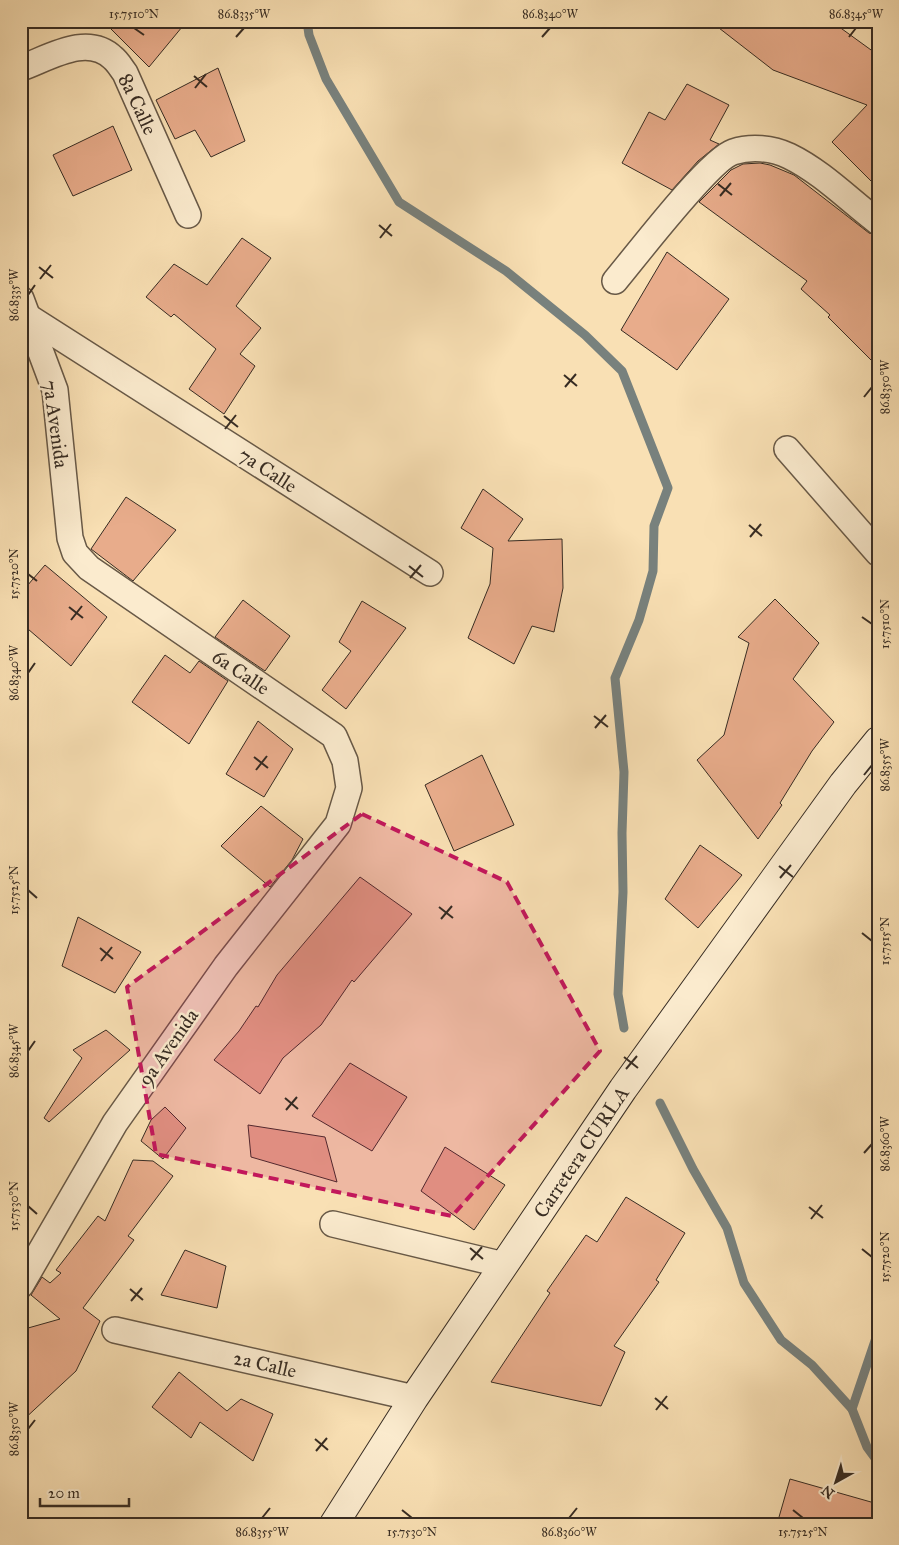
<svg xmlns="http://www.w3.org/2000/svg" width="899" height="1545" font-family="'IM FELL Great Primer',serif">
  <rect width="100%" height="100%" fill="#f9e0b4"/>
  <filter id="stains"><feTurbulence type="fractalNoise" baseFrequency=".004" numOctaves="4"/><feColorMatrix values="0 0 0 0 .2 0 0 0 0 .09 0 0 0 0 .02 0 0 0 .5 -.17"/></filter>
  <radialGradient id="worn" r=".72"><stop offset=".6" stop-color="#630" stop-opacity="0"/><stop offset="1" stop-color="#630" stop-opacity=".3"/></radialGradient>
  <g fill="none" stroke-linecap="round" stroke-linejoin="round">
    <g stroke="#78817d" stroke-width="9">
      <polyline points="307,21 309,35 326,79 399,202 506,271 585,335 622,371 668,488 654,526 653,571 639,620 615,678 624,772 622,833 623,892 618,994 624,1028"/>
      <polyline points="660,1103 693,1169 727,1228 744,1283 781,1340 812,1365 852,1409"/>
      <polyline points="878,1332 852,1409 867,1447 878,1462"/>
    </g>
  </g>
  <g fill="#e8ac8b" stroke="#372c23">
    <polygon points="103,21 187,21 149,67"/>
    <polygon points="710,21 831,21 878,55 878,188 832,142 867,105 773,70"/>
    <polygon points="218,68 245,141 211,157 195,130 175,139 156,100"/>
    <polygon points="687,84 729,105 710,140 719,144 698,161 672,190 622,163 649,112 665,120"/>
    <polygon points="113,126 132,170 73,196 53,155"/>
    <polygon points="760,163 770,165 794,175 869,233 878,236 878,367 828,317 830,315 801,289 807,281 699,202 731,170 743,164"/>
    <polygon points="242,238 271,258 236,306 261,328 240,354 255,366 224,414 189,389 216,349 174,314 171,317 146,297 174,264 207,285"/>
    <polygon points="667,252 729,299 677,370 621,330"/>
    <polygon points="483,489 523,519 508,541 562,539 563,588 554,632 532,626 514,664 468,638 490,584 493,548 461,528"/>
    <polygon points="126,497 176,530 133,581 91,549"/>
    <polygon points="45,565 107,617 71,666 21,623 21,593"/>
    <polygon points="775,599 819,643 793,679 834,722 812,751 780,803 782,805 758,839 697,760 724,735 749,643 738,637"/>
    <polygon points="243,600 290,636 265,671 215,637"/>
    <polygon points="362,601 406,628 346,709 322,690 351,651 339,642"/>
    <polygon points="165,655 190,673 199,661 228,681 189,744 132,702"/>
    <polygon points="258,721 293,749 264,797 226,774"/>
    <polygon points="482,755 514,825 454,851 425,785"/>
    <polygon points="261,806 303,839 292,860 270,887 221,846"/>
    <polygon points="700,845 742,875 698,928 665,899"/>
    <polygon points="360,877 412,914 354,982 352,980 321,1025 283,1058 260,1094 214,1060 239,1031 256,1006 258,1007 277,975"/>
    <polygon points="78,917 141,952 115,993 62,966"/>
    <polygon points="106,1030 130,1050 49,1122 44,1118 82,1058 73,1050"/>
    <polygon points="350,1063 407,1097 372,1151 312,1116"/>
    <polygon points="165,1107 186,1128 163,1159 141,1141 151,1120"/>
    <polygon points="248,1125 325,1137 337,1182 251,1157"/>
    <polygon points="445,1147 505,1185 474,1230 421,1191"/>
    <polygon points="133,1160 153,1161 173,1176 128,1236 134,1240 83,1308 100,1321 76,1371 21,1422 21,1330 60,1319 31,1295 42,1277 50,1283 61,1273 56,1270 98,1216 105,1221"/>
    <polygon points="626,1197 685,1233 656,1280 659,1282 614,1346 625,1352 601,1406 491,1382 550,1293 547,1291 586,1235 597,1242"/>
    <polygon points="185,1250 226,1266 217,1308 161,1295"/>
    <polygon points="179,1372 227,1411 241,1399 273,1414 253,1461 200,1422 191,1438 152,1407"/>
    <polygon points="790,1479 878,1504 878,1524 777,1524"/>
  </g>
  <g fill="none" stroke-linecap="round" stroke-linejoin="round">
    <g stroke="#685947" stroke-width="28">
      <g id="minor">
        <path d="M21,68C49,58 87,33 113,58C118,62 121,68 125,73L188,215"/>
        <path d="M615,281C636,256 709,160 733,152C751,146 772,148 789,156C822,172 849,200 878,222"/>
        <polyline points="21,299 55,390 70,538 75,553 89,568 334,736 345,761 349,788 338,824 226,966 115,1123 21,1285"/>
        <polyline points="30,318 430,573"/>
        <polyline points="787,449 878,553"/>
        <polyline points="333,1224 504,1265"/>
        <polyline points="115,1330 414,1398"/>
      </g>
    </g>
    <g stroke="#372c23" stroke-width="30">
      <polyline id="secondary" points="334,1524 414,1398 623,1089 843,784 878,741"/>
    </g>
    <use href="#minor" stroke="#fbebce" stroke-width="25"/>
    <use href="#secondary" stroke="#fbebce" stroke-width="28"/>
  </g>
  <path fill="#c2185b" fill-opacity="0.2" stroke="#c2185b" stroke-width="4" stroke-dasharray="10 6" stroke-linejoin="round" d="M362,814L507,882L600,1051L452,1216L156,1154L127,987Z"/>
  <path fill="none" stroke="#372c23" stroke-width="2" d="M134,28L144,35M236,37L244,28M542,37L550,28M849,37L856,28M194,76L207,87M195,88L206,74M718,184L732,195M720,196L731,183M379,225L392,236M380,238L391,224M39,267L53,278M40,279L51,265M28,295L35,285M564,375L577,386M565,387L576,374M864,397L872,387M224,416L238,427M225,429L236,415M749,525L762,536M750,537L761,524M409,566L423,577M28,574L37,581M410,578L421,565M69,607L83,618M862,617L872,624M71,620L82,606M28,673L35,663M594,716L608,727M595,728L606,715M254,757L268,768M256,770L267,756M864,775L872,765M779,866L793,877M780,878L791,865M28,890L37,898M439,907L453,918M441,919L452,906M862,933L872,941M100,948L113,959M101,961L112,947M28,1051L35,1041M624,1057L638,1068M626,1069L637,1056M285,1098L298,1109M286,1110L297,1097M864,1153L872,1144M28,1206L37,1214M809,1207L823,1218M811,1219L822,1205M470,1248L483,1259M862,1249L872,1257M471,1260L482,1247M130,1289L143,1300M131,1301L142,1288M655,1398L668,1409M656,1410L667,1396M28,1429L35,1420M315,1439L328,1450M316,1451L327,1438M402,1510L412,1518M793,1510L803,1518M262,1518L270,1508M569,1518L577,1508"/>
  <g text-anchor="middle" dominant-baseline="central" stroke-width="5" stroke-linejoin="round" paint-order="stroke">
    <g font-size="20" fill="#372c23" stroke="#fbebce">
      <text transform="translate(138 104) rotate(65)">8a Calle</text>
      <text transform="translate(56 424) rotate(82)">7a Avenida</text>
      <text transform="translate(268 470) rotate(33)">7a Calle</text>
      <text transform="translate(241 672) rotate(34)">6a Calle</text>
      <text transform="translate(168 1047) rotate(-55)">9a Avenida</text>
      <text transform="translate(581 1152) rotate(-56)">Carretera CURLA</text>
      <text transform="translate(265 1364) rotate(13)">2a Calle</text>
    </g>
  </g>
  <rect width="899" height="1545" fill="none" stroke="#f9e0b4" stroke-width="55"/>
  <g transform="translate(836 1482) rotate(219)" stroke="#fbebce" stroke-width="4" paint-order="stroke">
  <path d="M0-4L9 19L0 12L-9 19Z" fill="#372c23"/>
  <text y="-8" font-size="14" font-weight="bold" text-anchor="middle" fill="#372c23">N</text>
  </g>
  <path d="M40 1498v8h89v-8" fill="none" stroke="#372c23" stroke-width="2.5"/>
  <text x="48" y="1498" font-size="15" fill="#372c23" stroke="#fbebce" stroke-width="4" paint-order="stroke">20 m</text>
  <rect x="28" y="28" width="844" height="1490" fill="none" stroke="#372c23" stroke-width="2"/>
  <g font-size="12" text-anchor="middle" fill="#372c23">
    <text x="134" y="18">15.7510°N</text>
    <text x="244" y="18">86.8335°W</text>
    <text x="550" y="18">86.8340°W</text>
    <text x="856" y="18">86.8345°W</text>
    <text transform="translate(14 295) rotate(-90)" y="4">86.8335°W</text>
    <text transform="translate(885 387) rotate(-90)" y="4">86.8350°W</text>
    <text transform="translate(14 574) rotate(-90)" y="4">15.7520°N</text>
    <text transform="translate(885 624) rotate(-90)" y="4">15.7510°N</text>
    <text transform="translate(14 673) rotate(-90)" y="4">86.8340°W</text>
    <text transform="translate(885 765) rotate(-90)" y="4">86.8355°W</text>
    <text transform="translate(14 890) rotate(-90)" y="4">15.7525°N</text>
    <text transform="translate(885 941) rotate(-90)" y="4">15.7515°N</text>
    <text transform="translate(14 1051) rotate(-90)" y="4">86.8345°W</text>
    <text transform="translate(885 1144) rotate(-90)" y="4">86.8360°W</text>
    <text transform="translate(14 1206) rotate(-90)" y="4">15.7530°N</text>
    <text transform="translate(885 1257) rotate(-90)" y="4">15.7520°N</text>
    <text transform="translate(14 1429) rotate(-90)" y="4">86.8350°W</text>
    <text x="262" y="1536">86.8355°W</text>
    <text x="412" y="1536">15.7530°N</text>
    <text x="569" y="1536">86.8360°W</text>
    <text x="803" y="1536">15.7525°N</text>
  </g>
  <rect width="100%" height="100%" filter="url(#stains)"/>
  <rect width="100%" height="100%" fill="url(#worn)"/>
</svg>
